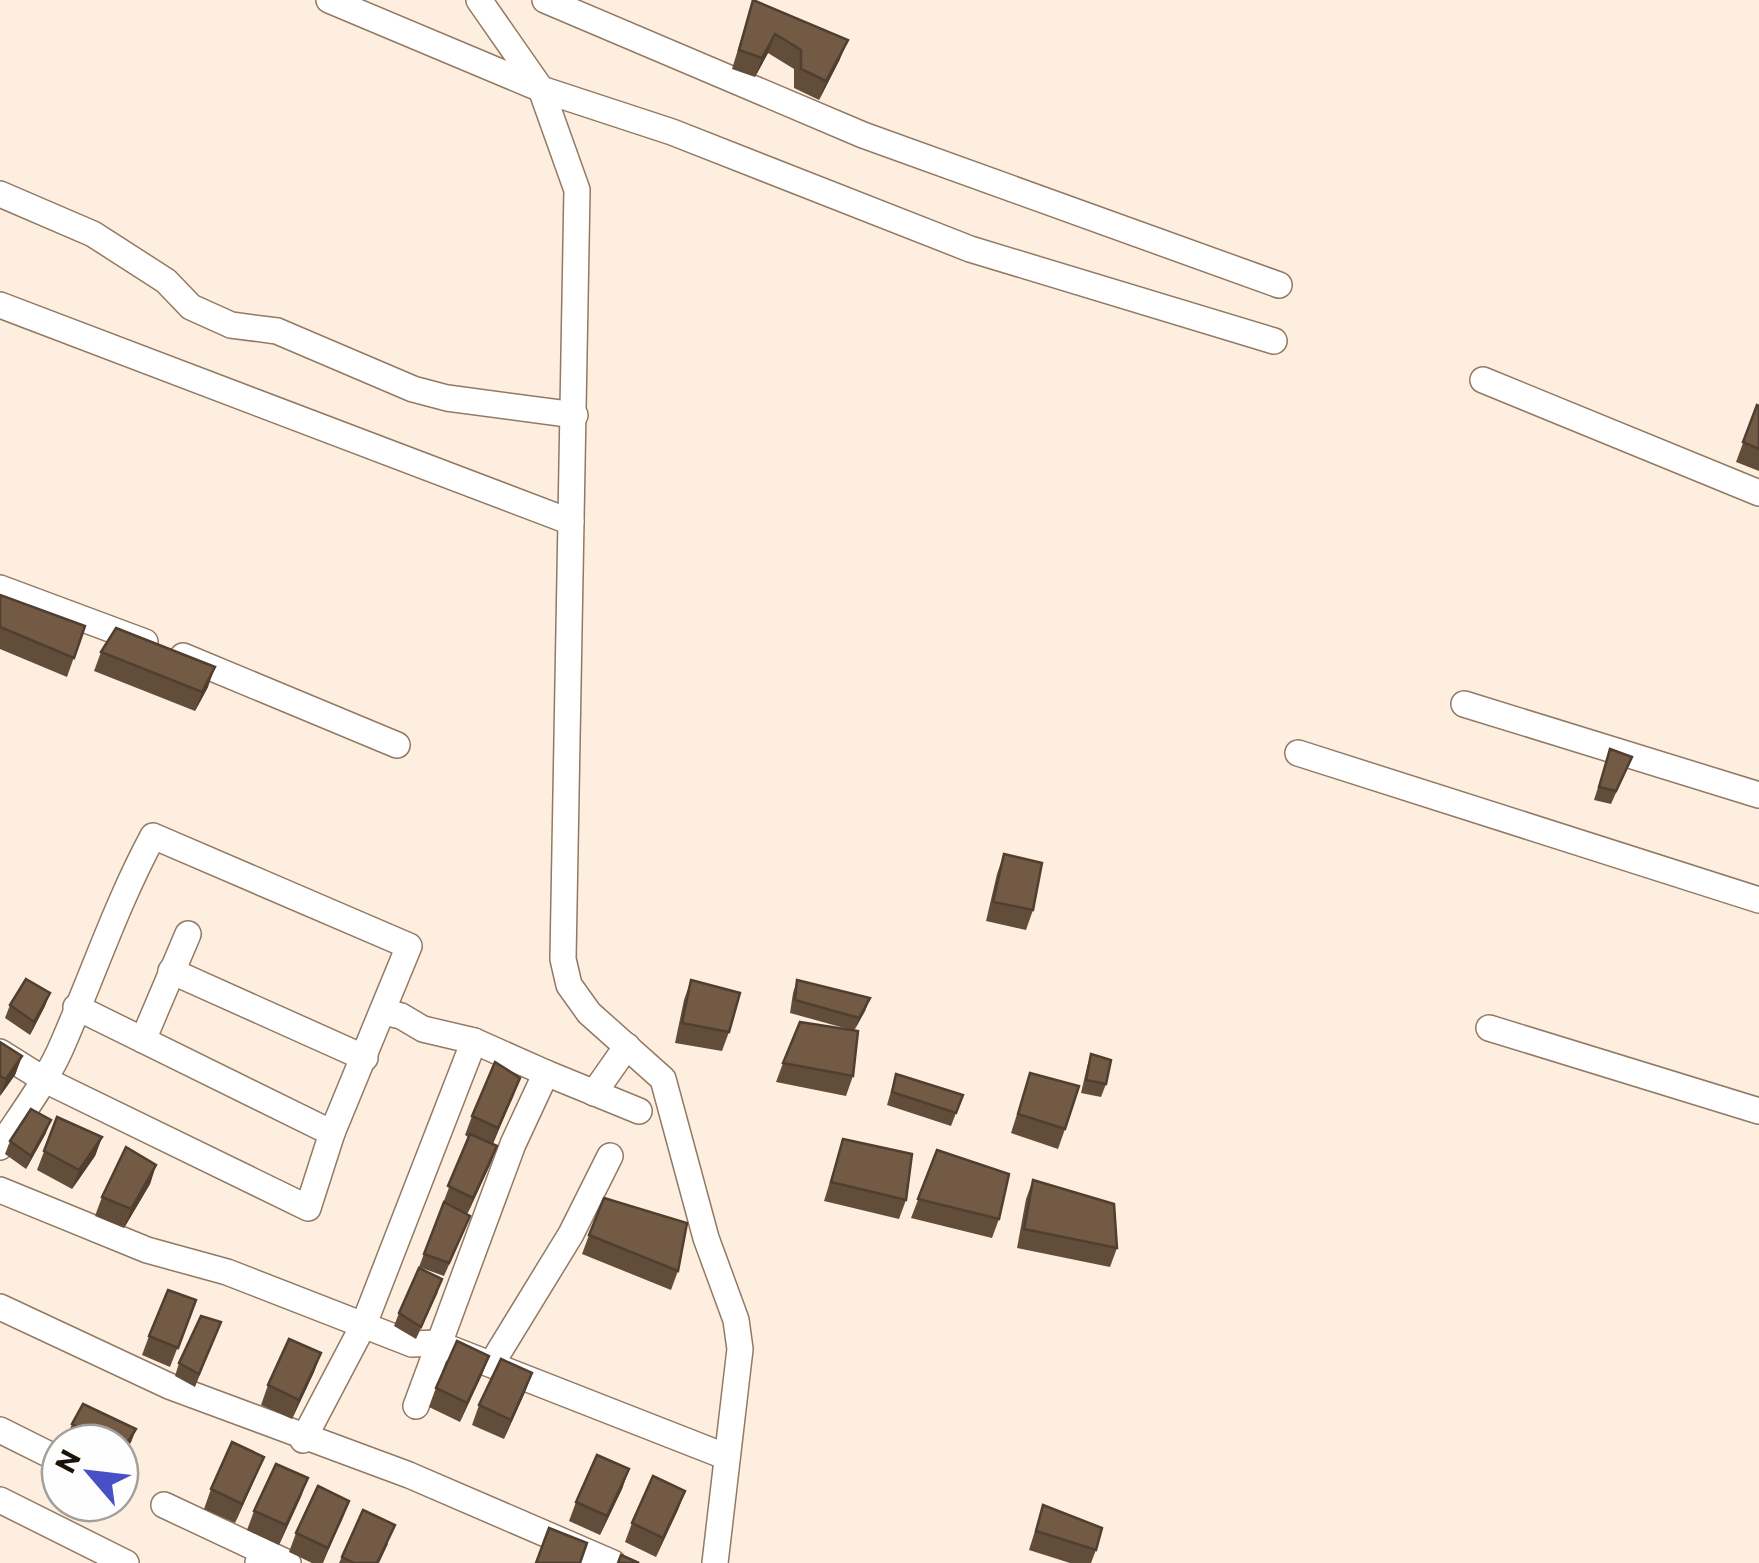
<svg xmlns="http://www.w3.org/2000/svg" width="1759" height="1563" font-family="Commissioner,sans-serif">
  <rect width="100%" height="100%" fill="#feeedf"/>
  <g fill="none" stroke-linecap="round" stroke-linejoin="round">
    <g stroke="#927963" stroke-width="28">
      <g id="minor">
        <polyline points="329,0 541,89 672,132 970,249 1274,341"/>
        <polyline points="479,0 541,89 577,190 563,959 569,985 589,1013 663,1079 706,1238 736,1320 740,1349 715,1563"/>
        <polyline points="545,0 863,135 1279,285"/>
        <polyline points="0,194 93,234 166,281 191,307 231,325 277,331 413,389 447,398 575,415"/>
        <polyline points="0,305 571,522"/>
        <polyline points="1483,380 1759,493"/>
        <polyline points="0,588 145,642"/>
        <polyline points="183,656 397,745"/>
        <polyline points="1464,704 1759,795"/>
        <polyline points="1298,753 1759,900"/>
        <polyline points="171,971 365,1058"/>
        <polyline points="76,1007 332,1133"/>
        <polyline points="384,1012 401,1016 423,1029 474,1041"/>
        <polyline points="1489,1028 1759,1111"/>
        <polyline points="143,1040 188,934"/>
        <path d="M0,1052L43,1079L308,1208L332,1133L409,946L153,836C117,903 94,972 64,1041C49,1078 22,1113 0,1147"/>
        <polyline points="546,1073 639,1111"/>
        <polyline points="594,1093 627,1046"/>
        <polyline points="0,1190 147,1250 227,1272 412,1344 436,1343 727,1457"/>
        <polyline points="0,1307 169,1386 409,1475 613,1563"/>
        <polyline points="492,1363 571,1234 610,1156"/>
        <polyline points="0,1430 60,1460"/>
        <polyline points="303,1440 364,1324 474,1041 546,1073 513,1144 416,1406"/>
        <polyline points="0,1500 126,1563"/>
        <polyline points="164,1505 262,1551 258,1563"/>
        <polyline points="262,1551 288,1563"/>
      </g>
    </g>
    <use href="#minor" stroke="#fff" stroke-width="25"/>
  </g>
  <g fill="#624d3b">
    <polygon points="753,0 840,59 819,100 794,88 794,69 768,53 755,77 732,69"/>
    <polygon points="1757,405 1759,406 1759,471 1736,462"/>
    <polygon points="0,595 85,626 67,677 0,649"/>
    <polygon points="101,652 208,687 195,711 94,671"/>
    <polygon points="1632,757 1611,804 1594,800 1606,762"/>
    <polygon points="1004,854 1033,910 1026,930 986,921 997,874"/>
    <polygon points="691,980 729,1032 722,1051 675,1043 684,1000"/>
    <polygon points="797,980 870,998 865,1011 854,1030 853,1076 846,1096 776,1082 783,1063 848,1029 790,1013 793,993"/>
    <polygon points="50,993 45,1006 30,1035 5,1018 10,1005"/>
    <polygon points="0,1042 22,1056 15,1075 0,1096"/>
    <polygon points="1091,1054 1106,1084 1101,1097 1081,1093 1087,1067"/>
    <polygon points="1030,1073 1065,1129 1058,1149 1011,1133"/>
    <polygon points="896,1074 963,1095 951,1126 887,1105"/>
    <polygon points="520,1078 493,1144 497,1146 490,1165 467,1214 470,1216 465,1229 444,1276 419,1267 468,1137 465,1135 472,1116"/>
    <polygon points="57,1117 102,1137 95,1156 72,1189 37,1170"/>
    <polygon points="46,1133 26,1169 5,1154 10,1141"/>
    <polygon points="843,1139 906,1200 899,1219 824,1201"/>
    <polygon points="937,1150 999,1219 992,1238 911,1218"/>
    <polygon points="156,1165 150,1184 124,1228 95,1216 102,1197"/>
    <polygon points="1033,1180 1117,1248 1110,1267 1017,1248 1026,1199"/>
    <polygon points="589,1235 678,1271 671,1290 582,1254"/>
    <polygon points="438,1292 416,1339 394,1326 399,1313"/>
    <polygon points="196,1300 170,1367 142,1355 149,1336"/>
    <polygon points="221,1322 195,1387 175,1376 179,1363"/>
    <polygon points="321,1353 314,1372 292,1419 261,1405 268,1385"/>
    <polygon points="489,1356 460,1422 429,1407 436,1388"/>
    <polygon points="532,1373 525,1392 504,1439 472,1425 479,1405"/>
    <polygon points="72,1424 136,1429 131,1442 120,1459 120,1443 80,1443 67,1436"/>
    <polygon points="629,1469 622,1489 600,1535 569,1521 576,1502"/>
    <polygon points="256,1476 235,1523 204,1509 211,1489"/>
    <polygon points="308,1478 279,1545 247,1530 254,1511"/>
    <polygon points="685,1491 656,1557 625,1542 632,1523"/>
    <polygon points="349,1501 323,1563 312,1563 289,1552 296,1533"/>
    <polygon points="1043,1505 1096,1550 1091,1563 1070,1563 1029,1550"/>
    <polygon points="363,1510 388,1544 379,1563 339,1563"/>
  </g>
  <g fill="#503f30">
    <polygon points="775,34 768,53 755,77 762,58"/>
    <polygon points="848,40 840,59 819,100 826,81"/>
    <polygon points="215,667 208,687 195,711 202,692"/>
    <polygon points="50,993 45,1006 30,1035 34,1022"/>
    <polygon points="870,998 865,1011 854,1031 859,1018"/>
    <polygon points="22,1056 15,1075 0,1096 6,1079"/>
    <polygon points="520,1078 513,1097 491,1147 498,1128"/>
    <polygon points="51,1120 46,1133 26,1169 31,1156"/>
    <polygon points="102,1137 95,1156 72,1189 79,1170"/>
    <polygon points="497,1146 490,1165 466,1217 473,1198"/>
    <polygon points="156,1165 150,1184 124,1228 131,1209"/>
    <polygon points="321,1353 314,1372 292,1419 299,1400"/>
    <polygon points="489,1356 482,1375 460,1422 467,1403"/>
    <polygon points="532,1373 525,1392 504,1439 511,1420"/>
    <polygon points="136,1429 131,1442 120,1459 123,1449"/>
    <polygon points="264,1457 256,1476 235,1523 242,1504"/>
    <polygon points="629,1469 622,1489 600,1535 607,1516"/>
    <polygon points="308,1478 301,1497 279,1545 286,1525"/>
    <polygon points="685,1491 678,1510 656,1557 663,1538"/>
    <polygon points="349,1501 342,1520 322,1563 328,1548"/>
  </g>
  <g fill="#725a45" stroke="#503f30" stroke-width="2.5">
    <polygon points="753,0 848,40 826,81 801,69 801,50 775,34 762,58 739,50"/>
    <polygon points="1757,405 1759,406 1759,449 1743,442"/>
    <polygon points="0,595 85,626 74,658 0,627"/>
    <polygon points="116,628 215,667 202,692 101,652"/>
    <polygon points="1610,749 1632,757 1616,791 1599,787"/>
    <polygon points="1004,854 1042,863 1033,910 993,902"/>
    <polygon points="26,979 50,993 34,1022 10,1005"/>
    <polygon points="691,980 740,993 729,1032 682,1023"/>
    <polygon points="797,980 870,998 859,1018 795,1000"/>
    <polygon points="800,1022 858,1031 853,1076 783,1063"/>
    <polygon points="0,1042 22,1056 6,1079 0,1076"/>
    <polygon points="1091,1054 1111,1060 1106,1084 1086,1080"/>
    <polygon points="495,1062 520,1078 498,1128 472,1116"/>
    <polygon points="1030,1073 1079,1086 1065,1129 1018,1114"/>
    <polygon points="896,1074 963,1095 956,1113 892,1092"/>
    <polygon points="31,1109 51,1120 31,1156 10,1141"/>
    <polygon points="57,1117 102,1137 79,1170 44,1151"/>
    <polygon points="470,1134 497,1146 473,1198 448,1186"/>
    <polygon points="843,1139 912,1154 906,1200 831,1182"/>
    <polygon points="126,1147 156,1165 131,1209 102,1197"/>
    <polygon points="937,1150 1009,1174 999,1219 918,1199"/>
    <polygon points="1033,1180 1114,1204 1117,1248 1024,1229"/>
    <polygon points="604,1198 687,1223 678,1271 589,1235"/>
    <polygon points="444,1202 470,1216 449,1263 424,1254"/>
    <polygon points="419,1268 442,1279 421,1327 399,1313"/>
    <polygon points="168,1290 196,1300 178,1348 149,1336"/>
    <polygon points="201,1316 221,1322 199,1374 179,1363"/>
    <polygon points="289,1339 321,1353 299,1400 268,1385"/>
    <polygon points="457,1341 489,1356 467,1403 436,1388"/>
    <polygon points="501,1359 532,1373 511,1420 479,1405"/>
    <polygon points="83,1404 136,1429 123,1449 120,1448 120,1443 111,1443 72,1424"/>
    <polygon points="232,1442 264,1457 242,1504 211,1489"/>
    <polygon points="597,1455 629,1469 607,1516 576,1502"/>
    <polygon points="276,1464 308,1478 286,1525 254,1511"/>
    <polygon points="653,1476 685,1491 663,1538 632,1523"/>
    <polygon points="318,1486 349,1501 328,1548 296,1533"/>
    <polygon points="1043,1505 1102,1528 1096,1550 1036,1531"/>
    <polygon points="363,1510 395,1525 377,1563 354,1563 342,1557"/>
    <polygon points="549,1528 587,1543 580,1563 536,1563"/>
    <polygon points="621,1555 639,1563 618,1563"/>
  </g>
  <g transform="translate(90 1473) rotate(298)"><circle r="48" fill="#fefefe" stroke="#a3a09c" stroke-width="2.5"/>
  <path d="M0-8L18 38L0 25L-18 38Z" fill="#4750c5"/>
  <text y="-15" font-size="28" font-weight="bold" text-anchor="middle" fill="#1b1209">N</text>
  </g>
</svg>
